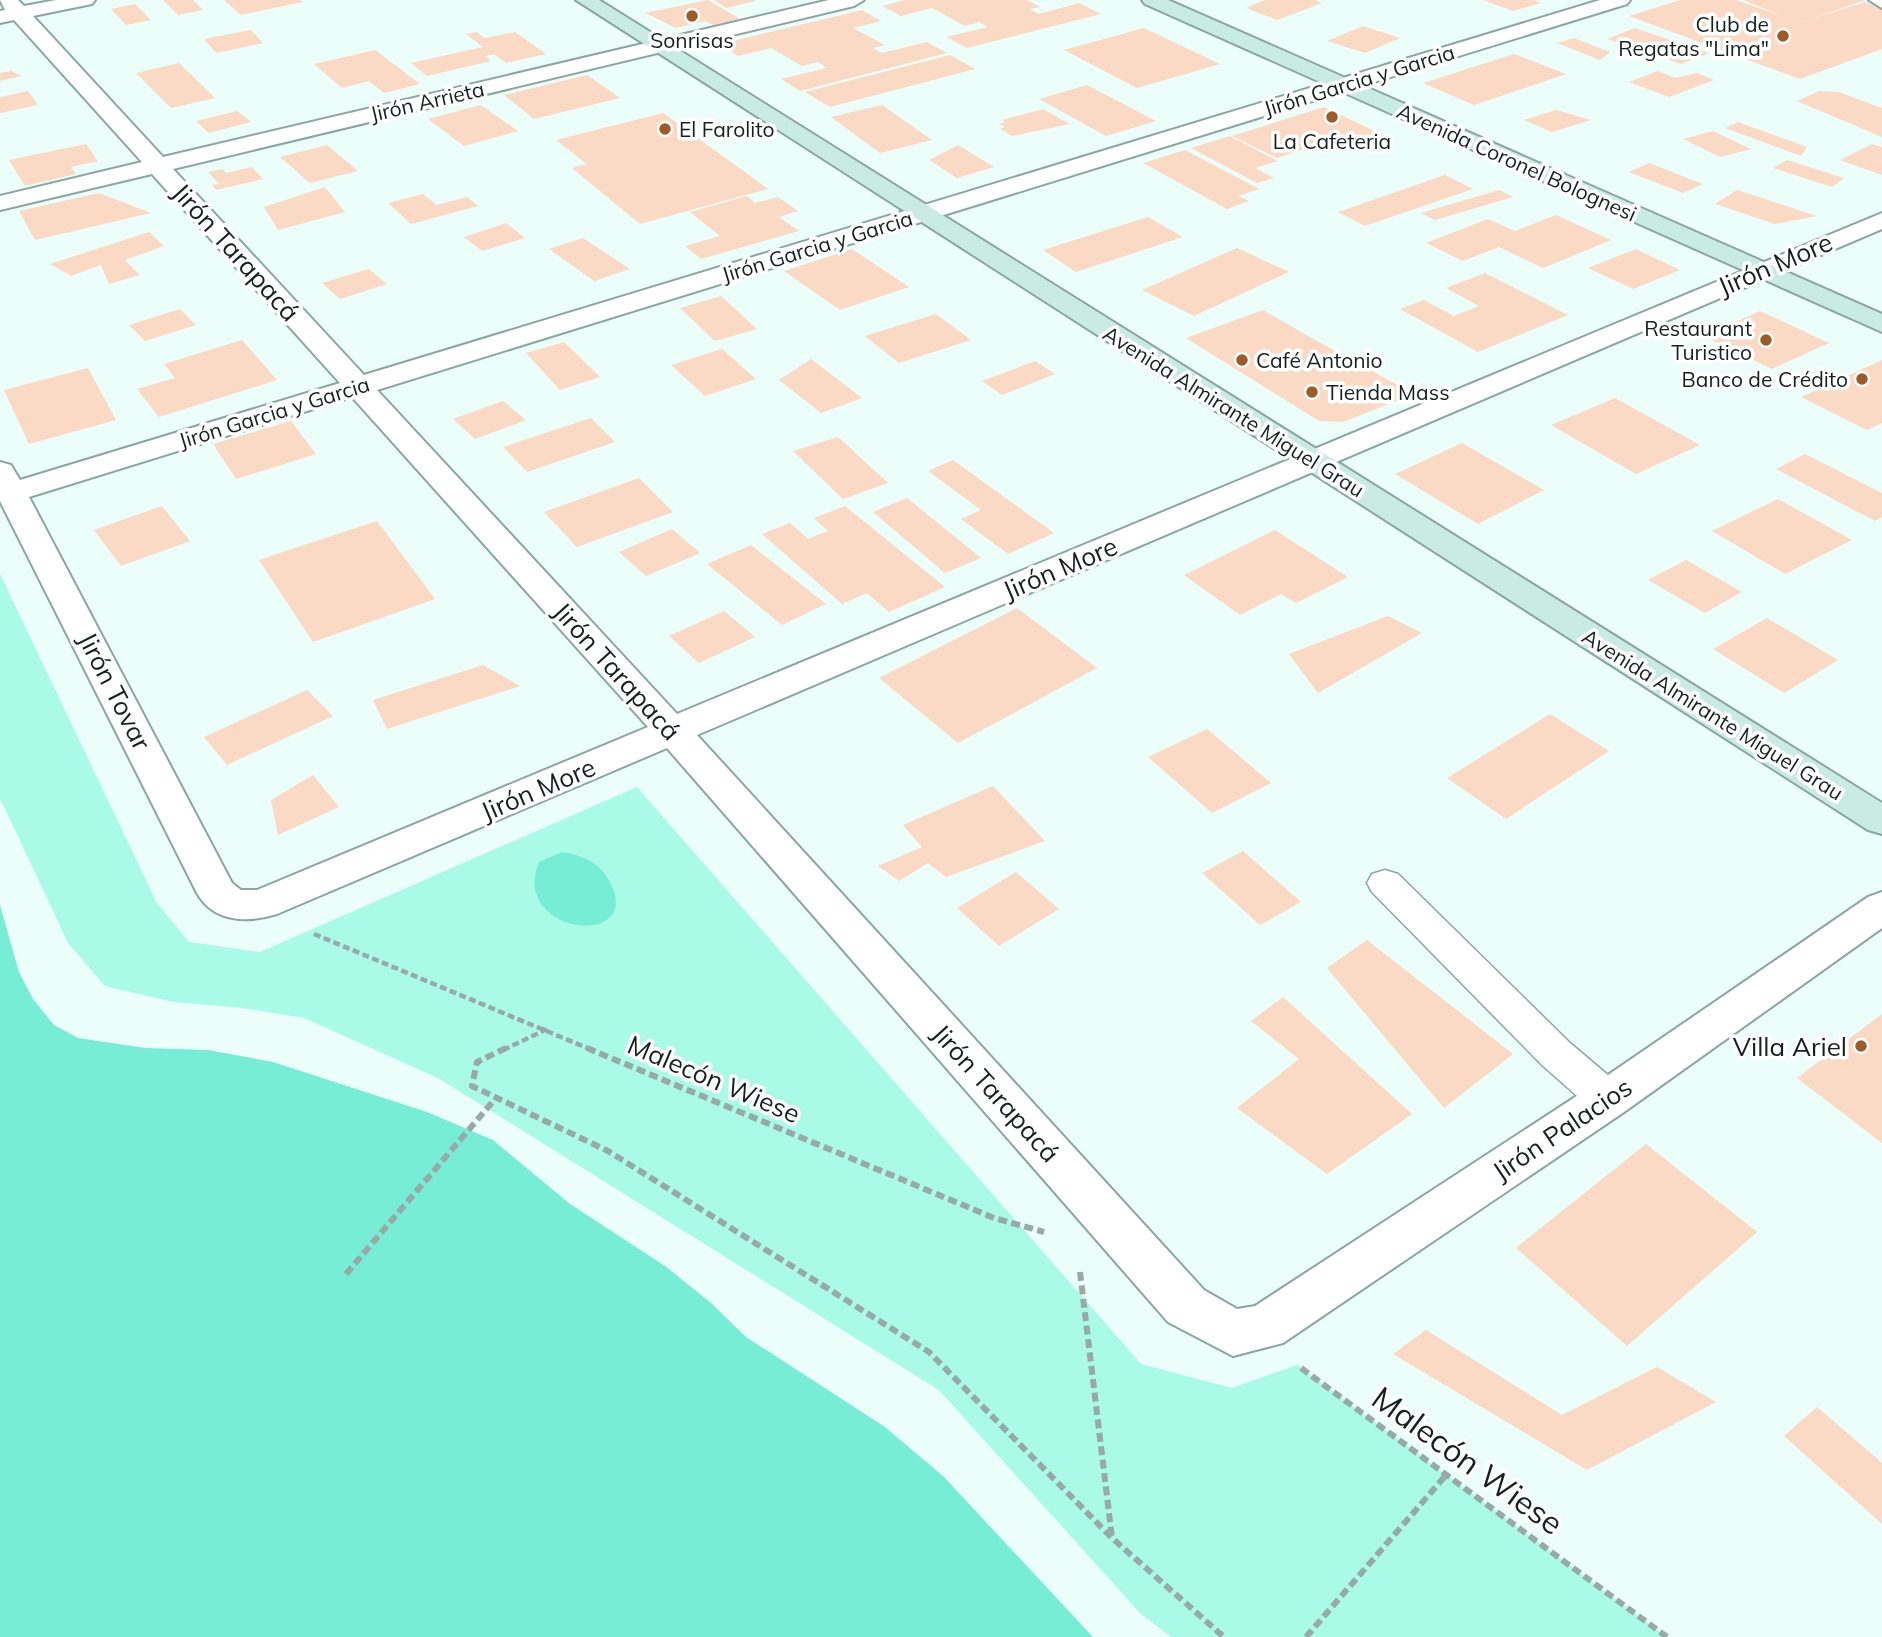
<svg xmlns="http://www.w3.org/2000/svg" width="1882" height="1637" font-family="Mulish,sans-serif">
  <rect width="100%" height="100%" fill="#ebfef9"/>
  <polygon fill="#a9fbe8" points="0,574 157,903 189,942 260,952 637,787 1141,1364 1232,1388 1297,1365 1667,1637 1171,1637 1140,1613 939,1390 438,1078 304,1018 243,1008 173,1002 105,986 68,943 0,798"/>
  <g fill="#77edd5">
    <path d="M562,852C584,856 599,862 610,882C645,950 509,935 539,862Z"/>
    <polygon points="0,905 19,972 33,999 54,1025 78,1038 145,1048 208,1050 273,1062 427,1112 493,1140 570,1204 665,1266 711,1303 746,1337 885,1427 944,1477 1093,1637 0,1637"/>
  </g>
  <g fill="#fadac5">
    <polygon points="163,0 193,0 203,10 178,15"/>
    <polygon points="224,0 300,0 303,2 241,15"/>
    <polygon points="708,0 740,19 713,25 706,21 676,28 645,13"/>
    <polygon points="714,0 755,0 755,1 726,8"/>
    <polygon points="905,0 1027,0 1040,7 1029,9 1039,14 1079,3 1101,14 967,48 946,37 988,27 979,22 965,26 932,8 901,16 882,6"/>
    <polygon points="1265,0 1314,0 1322,3 1277,20 1246,8"/>
    <polygon points="1483,0 1533,0 1541,3 1513,11"/>
    <polygon points="1680,0 1736,0 1785,17 1743,0 1866,0 1802,22 1865,2 1882,9 1882,49 1800,79 1629,16"/>
    <polygon points="135,4 151,20 126,25 111,9"/>
    <polygon points="862,10 881,21 853,28 885,45 873,48 882,53 927,42 947,53 800,91 781,79 827,68 818,62 802,66 771,48 738,56 720,44"/>
    <polygon points="1363,26 1400,38 1365,53 1327,41"/>
    <polygon points="1144,28 1220,64 1137,88 1064,50"/>
    <polygon points="1635,28 1709,53 1681,64 1607,39"/>
    <polygon points="251,30 263,43 216,53 204,39"/>
    <polygon points="476,32 485,38 515,32 546,54 506,63 494,54 485,56 491,61 427,76 411,63 483,47 466,34"/>
    <polygon points="1574,38 1610,52 1600,60 1557,43"/>
    <polygon points="375,50 420,84 384,93 369,81 342,88 314,64"/>
    <polygon points="1514,54 1566,74 1474,105 1423,83"/>
    <polygon points="950,55 975,69 830,107 805,92"/>
    <polygon points="179,63 215,98 171,108 136,73"/>
    <polygon points="11,71 22,76 0,81 0,73"/>
    <polygon points="1658,71 1675,78 1697,73 1714,80 1669,97 1629,82"/>
    <polygon points="587,75 620,98 534,119 504,95"/>
    <polygon points="1087,85 1156,121 1106,136 1039,99"/>
    <polygon points="28,91 38,105 0,113 0,97"/>
    <polygon points="1819,91 1839,92 1882,108 1882,137 1797,101"/>
    <polygon points="481,105 518,131 464,146 428,119"/>
    <polygon points="882,105 932,140 880,153 831,117"/>
    <polygon points="1324,107 1383,135 1333,150 1320,144 1277,158 1232,136"/>
    <polygon points="1043,109 1070,124 1012,136 1000,129 1005,127 999,124 1005,122 1002,120"/>
    <polygon points="1556,110 1591,120 1552,132 1524,120"/>
    <polygon points="237,111 251,122 209,133 196,121"/>
    <polygon points="663,113 695,136 768,189 640,224 572,168 587,164 556,140"/>
    <polygon points="1738,122 1807,147 1801,156 1725,128"/>
    <polygon points="1713,131 1751,149 1720,157 1683,139"/>
    <polygon points="1230,136 1278,161 1255,168 1274,178 1257,183 1191,148"/>
    <polygon points="86,144 98,161 71,167 76,174 25,186 9,160"/>
    <polygon points="1872,144 1882,147 1882,175 1840,160"/>
    <polygon points="327,145 358,171 310,183 280,157"/>
    <polygon points="958,145 994,167 957,178 929,160"/>
    <polygon points="1185,150 1259,189 1238,196 1249,201 1227,209 1143,163"/>
    <polygon points="1787,160 1844,178 1832,187 1773,168"/>
    <polygon points="1649,163 1703,184 1683,193 1629,172"/>
    <polygon points="252,167 263,179 216,190 212,185 219,184 208,172 223,169 226,173"/>
    <polygon points="1445,175 1473,189 1365,226 1338,212"/>
    <polygon points="325,187 345,212 278,230 264,207"/>
    <polygon points="1499,190 1513,197 1435,220 1421,213"/>
    <polygon points="1737,190 1817,216 1775,224 1715,204"/>
    <polygon points="99,193 151,213 35,240 19,211"/>
    <polygon points="423,194 437,205 467,197 478,206 411,224 388,203"/>
    <polygon points="747,196 755,203 778,197 798,211 779,217 799,231 701,259 685,246 720,236 690,212"/>
    <polygon points="1556,215 1611,240 1543,268 1499,247 1463,261 1426,243 1488,219 1515,231"/>
    <polygon points="1148,217 1183,237 1076,272 1043,250"/>
    <polygon points="506,223 525,238 482,251 464,237"/>
    <polygon points="149,232 164,246 125,260 140,275 109,284 101,265 71,276 50,264"/>
    <polygon points="583,238 630,269 594,281 549,249"/>
    <polygon points="1237,248 1289,272 1194,316 1142,290"/>
    <polygon points="852,249 909,287 840,310 784,271"/>
    <polygon points="1636,249 1680,270 1633,289 1588,268"/>
    <polygon points="369,269 387,284 340,299 322,283"/>
    <polygon points="1485,273 1568,315 1478,352 1400,309 1424,300 1454,316 1479,306 1446,288"/>
    <polygon points="721,296 757,329 715,341 680,308"/>
    <polygon points="180,309 196,325 145,341 129,325"/>
    <polygon points="1263,310 1308,336 1414,394 1343,422 1319,421 1186,338"/>
    <polygon points="1760,311 1829,343 1772,369 1704,336"/>
    <polygon points="936,314 971,340 899,363 865,336"/>
    <polygon points="242,340 277,380 159,417 137,389 175,378 164,364"/>
    <polygon points="564,342 600,377 560,390 526,353"/>
    <polygon points="722,349 756,379 705,396 671,365"/>
    <polygon points="811,359 862,398 821,413 779,380"/>
    <polygon points="1882,360 1882,423 1867,430 1801,397"/>
    <polygon points="1035,361 1055,374 1002,395 982,381"/>
    <polygon points="88,368 116,420 29,444 4,390"/>
    <polygon points="1615,398 1700,445 1636,474 1551,425"/>
    <polygon points="503,401 526,420 475,439 453,419"/>
    <polygon points="591,418 615,442 527,472 503,447"/>
    <polygon points="291,421 316,454 236,479 213,444"/>
    <polygon points="838,437 888,483 843,499 793,451"/>
    <polygon points="1462,443 1544,490 1478,524 1395,474"/>
    <polygon points="1805,454 1882,493 1882,517 1875,521 1776,469"/>
    <polygon points="953,460 1054,533 1008,554 961,519 981,510 928,471"/>
    <polygon points="639,478 673,512 577,547 544,512"/>
    <polygon points="907,498 981,558 945,573 873,512"/>
    <polygon points="1778,499 1852,540 1785,574 1712,531"/>
    <polygon points="162,506 190,541 121,566 94,530"/>
    <polygon points="845,506 945,587 889,612 867,593 842,604 762,534 790,523 808,539 828,531 814,518"/>
    <polygon points="377,521 435,599 313,642 259,560"/>
    <polygon points="672,529 700,553 646,576 619,552"/>
    <polygon points="1275,530 1348,577 1296,603 1281,594 1240,615 1184,575"/>
    <polygon points="751,545 826,604 782,625 707,564"/>
    <polygon points="1686,560 1742,592 1705,613 1648,580"/>
    <polygon points="1017,608 1097,668 958,743 879,678"/>
    <polygon points="724,611 755,637 699,663 669,636"/>
    <polygon points="1388,616 1422,633 1318,693 1289,654"/>
    <polygon points="1767,618 1838,660 1784,693 1713,649"/>
    <polygon points="483,665 520,686 387,729 373,700"/>
    <polygon points="307,690 333,716 227,765 204,737"/>
    <polygon points="1550,714 1609,751 1506,819 1447,778"/>
    <polygon points="1207,729 1271,783 1212,813 1148,757"/>
    <polygon points="313,775 339,807 278,835 271,800"/>
    <polygon points="993,786 1045,841 946,877 928,863 899,881 878,866 922,847 903,825"/>
    <polygon points="1243,851 1301,902 1260,925 1202,873"/>
    <polygon points="1016,872 1059,909 999,946 957,908"/>
    <polygon points="1367,940 1513,1054 1444,1108 1327,968"/>
    <polygon points="1283,997 1412,1114 1327,1174 1237,1108 1299,1059 1251,1021"/>
    <polygon points="1882,1014 1882,1143 1797,1078"/>
    <polygon points="1646,1144 1757,1232 1627,1346 1516,1248"/>
    <polygon points="1426,1330 1562,1415 1657,1367 1716,1402 1587,1470 1393,1354"/>
    <polygon points="1817,1407 1882,1463 1882,1524 1784,1436"/>
  </g>
  <g fill="none" stroke-linecap="round" stroke-linejoin="round">
    <g stroke="#89a7a0" stroke-width="3">
      <polygon id="lane" points="1385,870 1398,874 1570,1043 1622,1087 1628,1099 1622,1111 1608,1116 1594,1111 1542,1065 1372,892 1367,883 1372,874"/>
    </g>
    <g stroke="#89a7a0" stroke-width="4">
      <g id="street">
        <path d="M0,0H18L24,6L56,0H95L92,4L33,16L163,157L829,0H864L854,6L173,169L364,375L1600,0H1630L1627,4L377,390L677,714L1882,213V229L697,735L1204,1290L1237,1309L1255,1306L1592,1086L1868,897L1882,892V928L1624,1112L1283,1343L1233,1356L1168,1322L667,748L277,914C248,923 214,923 197,893L0,501V462L11,465L20,480L340,383L152,174L0,210V196L142,162L14,20L0,23V11L5,10ZM352,397L648,727L257,890H241L232,883L29,497Z"/>
        <polygon points="1869,0 1882,0 1882,8"/>
      </g>
    </g>
    <g stroke="#89a7a0" stroke-width="4">
      <g id="secondary">
        <polygon points="576,0 599,0 1882,803 1882,834 1868,830"/>
        <polygon points="1142,0 1168,0 1882,314 1882,332 1145,4"/>
      </g>
    </g>
    <g stroke="#99a9a5" stroke-width="4.5" stroke-dasharray="7 3.5" stroke-linecap="butt">
      <polyline points="314,934 592,1050"/>
      <polyline points="503,1050 547,1029"/>
    </g>
    <g stroke="#99a9a5" stroke-width="6" stroke-dasharray="9 4.5" stroke-linecap="butt">
      <polyline points="506,1048 477,1062 472,1086 608,1151 929,1352 1112,1538 1224,1637"/>
      <polyline points="587,1048 994,1218 1044,1232"/>
      <polyline points="1080,1272 1112,1538"/>
      <polyline points="346,1274 495,1099"/>
      <polyline points="1301,1368 1667,1637"/>
      <polyline points="1306,1637 1446,1475"/>
    </g>
    <use href="#lane" fill="#fff" fill-rule="evenodd"/>
    <use href="#street" fill="#fff" fill-rule="evenodd"/>
    <use href="#secondary" fill="#caebe4" fill-rule="evenodd"/>
  </g>
  <g fill="#9d5b28" stroke="#fff" stroke-width="2.5">
    <circle cx="692" cy="16" r="7"/>
    <circle cx="1783" cy="36" r="7"/>
    <circle cx="1332" cy="117" r="7"/>
    <circle cx="665" cy="129" r="7"/>
    <circle cx="1766" cy="340" r="7"/>
    <circle cx="1242" cy="360" r="7"/>
    <circle cx="1862" cy="379" r="7"/>
    <circle cx="1312" cy="392" r="7"/>
    <circle cx="1861" cy="1046" r="7"/>
  </g>
  <g text-anchor="middle" dominant-baseline="central" stroke-width="7" stroke-linejoin="round" paint-order="stroke">
    <g font-size="21" fill="#15211e" stroke="#fff" text-anchor="end">
      <text x="1769" y="24">Club de<tspan x="1769" dy="24">Regatas "Lima"</tspan></text>
      <text x="692" y="40" text-anchor="middle">Sonrisas</text>
      <text x="679" y="129" text-anchor="start">El Farolito</text>
      <text x="1332" y="141" text-anchor="middle">La Cafeteria</text>
      <text x="1752" y="328">Restaurant<tspan x="1752" dy="24">Turistico</tspan></text>
      <text x="1256" y="360" text-anchor="start">Café Antonio</text>
      <text x="1848" y="379">Banco de Crédito</text>
      <text x="1326" y="392" text-anchor="start">Tienda Mass</text>
    </g>
    <g font-size="21" fill="#15211e" stroke="#fff">
      <text transform="translate(1359 80) rotate(-17)">Jirón Garcia y Garcia</text>
      <text transform="translate(427 101) rotate(-13)">Jirón Arrieta</text>
      <text transform="translate(1517 162) rotate(24)">Avenida Coronel Bolognesi</text>
      <text transform="translate(817 246) rotate(-17)">Jirón Garcia y Garcia</text>
      <text transform="translate(1234 411) rotate(32)">Avenida Almirante Miguel Grau</text>
      <text transform="translate(274 412) rotate(-17)">Jirón Garcia y Garcia</text>
      <text transform="translate(1713 714) rotate(32)">Avenida Almirante Miguel Grau</text>
    </g>
    <g font-size="26" fill="#15211e" stroke="#fff">
      <text transform="translate(236 252) rotate(48)">Jirón Tarapacá</text>
      <text transform="translate(1775 264) rotate(-23)">Jirón More</text>
      <text transform="translate(1060 568) rotate(-23)">Jirón More</text>
      <text transform="translate(617 671) rotate(48)">Jirón Tarapacá</text>
      <text transform="translate(115 691) rotate(63)">Jirón Tovar</text>
      <text transform="translate(538 789) rotate(-23)">Jirón More</text>
      <text transform="translate(714 1079) rotate(23)">Malecón Wiese</text>
      <text transform="translate(996 1093) rotate(48)">Jirón Tarapacá</text>
      <text transform="translate(1562 1129) rotate(-34)">Jirón Palacios</text>
    </g>
    <g font-size="26" fill="#15211e" stroke="#fff" text-anchor="end">
      <text x="1847" y="1046">Villa Ariel</text>
    </g>
    <g font-size="32" fill="#15211e" stroke="#fff">
      <text transform="translate(1468 1460) rotate(36)">Malecón Wiese</text>
    </g>
  </g>
</svg>
